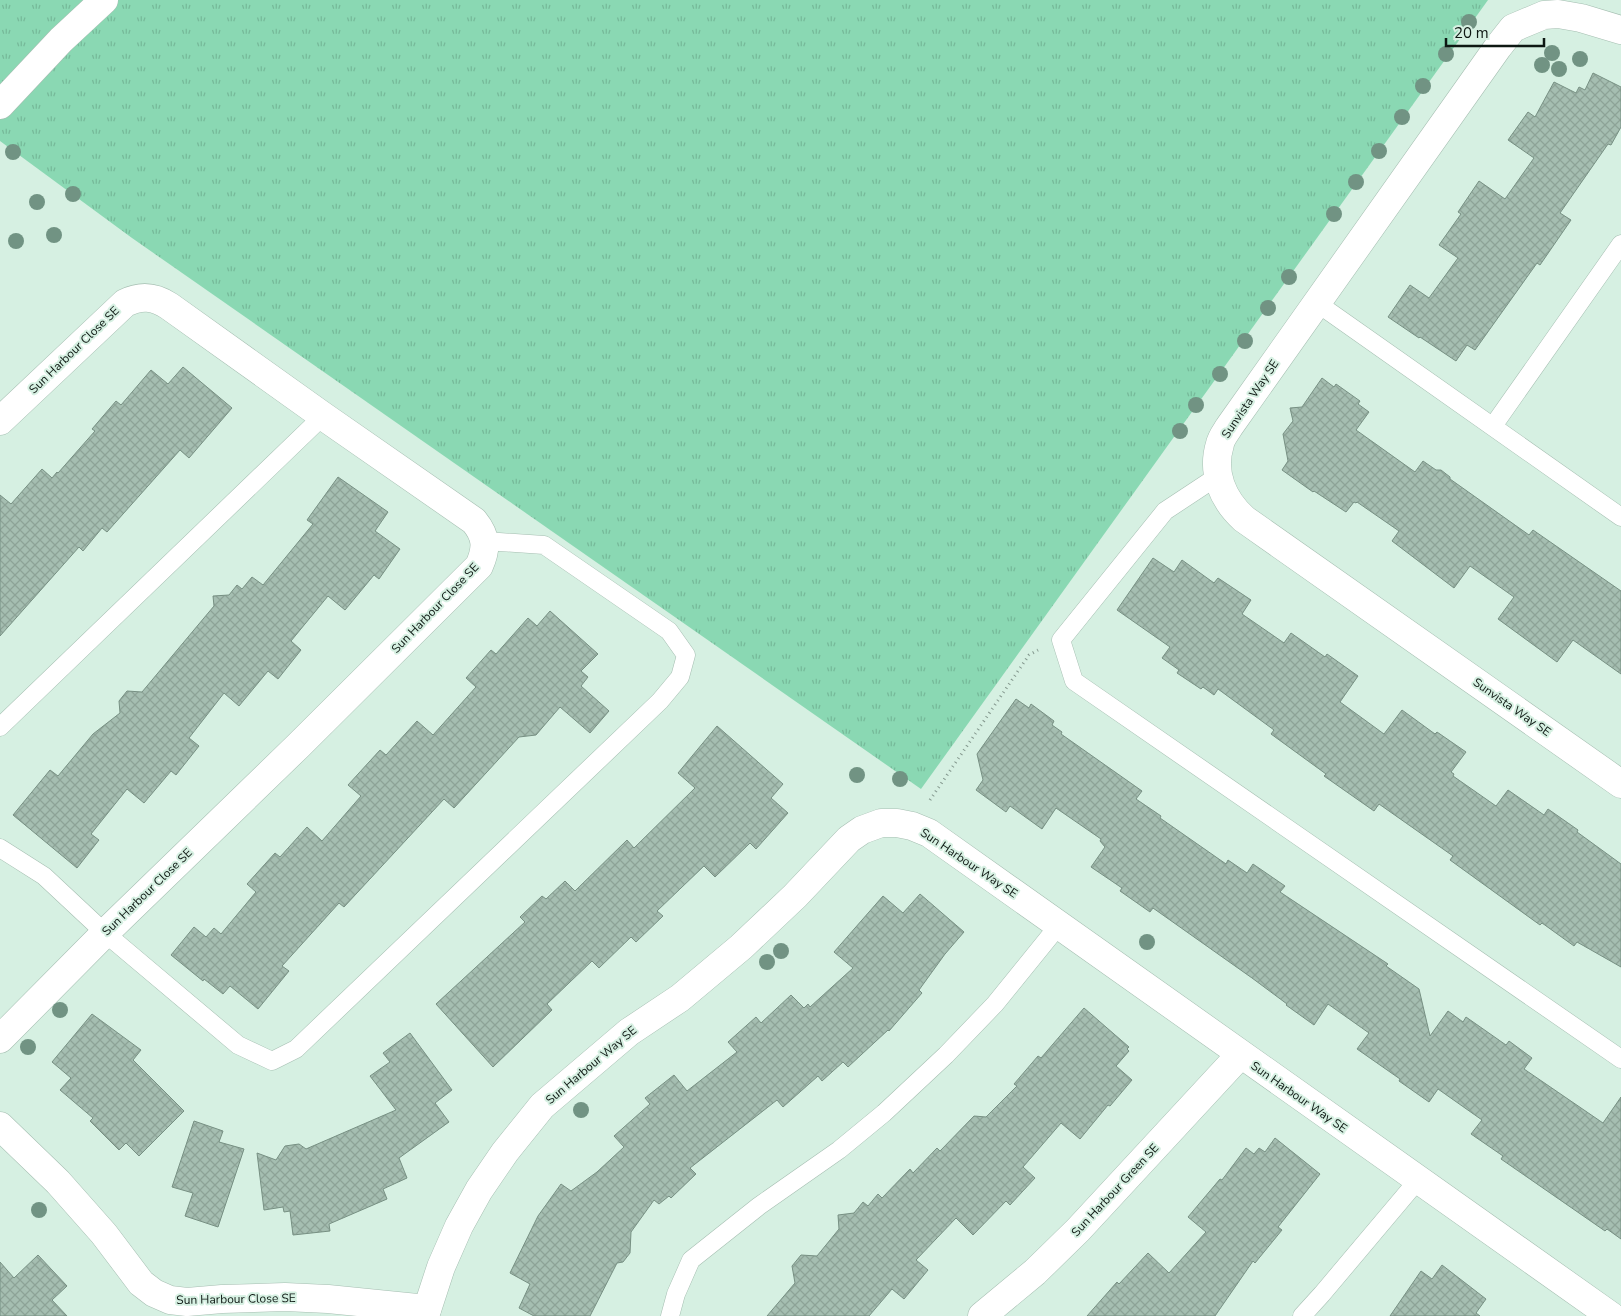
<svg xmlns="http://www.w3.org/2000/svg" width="1621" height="1316" font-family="'Nunito Sans',sans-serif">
  <defs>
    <pattern id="grass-tufts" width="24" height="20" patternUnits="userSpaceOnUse" patternTransform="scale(1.25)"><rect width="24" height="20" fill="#8ad8b3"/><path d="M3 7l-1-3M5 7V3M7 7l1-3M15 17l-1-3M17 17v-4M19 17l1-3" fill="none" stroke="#76b999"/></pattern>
    <pattern id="building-cross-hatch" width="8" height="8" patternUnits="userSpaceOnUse" patternTransform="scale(1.25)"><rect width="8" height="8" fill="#a5beb1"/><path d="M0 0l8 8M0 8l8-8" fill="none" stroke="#8da397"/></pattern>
  </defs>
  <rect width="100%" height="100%" fill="#d6f0e2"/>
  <polygon fill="url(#grass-tufts)" points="0,0 1488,0 921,789 132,238 0,141"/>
  <g fill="url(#building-cross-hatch)" stroke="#779083">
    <polygon points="1593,73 1621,87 1621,127 1611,145 1608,144 1560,213 1571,220 1540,265 1537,263 1475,350 1467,345 1456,361 1420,337 1419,338 1388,317 1410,285 1429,298 1458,258 1439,245 1461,214 1458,212 1479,181 1505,199 1534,158 1508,140 1528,112 1535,117 1554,82 1576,93 1579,87 1585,90"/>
    <polygon points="183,367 232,408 189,458 180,450 107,532 102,528 83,551 79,547 0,636 0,495 11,504 42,469 52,478 57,472 58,473 95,431 92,429 116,401 121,405 151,370 168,384"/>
    <polygon points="1322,378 1334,387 1336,384 1360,401 1358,404 1369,412 1356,430 1415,472 1423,461 1436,470 1441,470 1450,477 1450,479 1529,535 1533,530 1621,591 1621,674 1573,640 1557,662 1498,619 1514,597 1470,566 1454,588 1392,541 1399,531 1357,502 1356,503 1354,502 1346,512 1314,491 1313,492 1282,470 1288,461 1283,434 1293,421 1290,408 1302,407"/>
    <polygon points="338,477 388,512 375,531 400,549 379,579 374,575 345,610 328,596 291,641 301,650 278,679 268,671 239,706 224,693 189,738 199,746 176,775 171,771 144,803 127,789 91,834 99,840 77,868 13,815 50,770 58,776 93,734 120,713 119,701 127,691 142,692 214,606 213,596 229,595 237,585 242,589 252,577 263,585 313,524 307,520"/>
    <polygon points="1153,558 1174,572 1182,560 1214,583 1218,578 1251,600 1242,614 1284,643 1291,633 1325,657 1327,654 1358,676 1340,702 1384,734 1402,710 1435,734 1437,732 1466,752 1451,772 1454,774 1453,776 1496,806 1508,790 1544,815 1548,809 1578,830 1577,832 1621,864 1621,967 1577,942 1574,946 1542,923 1540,925 1450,860 1453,856 1379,804 1374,811 1324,776 1326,774 1271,734 1274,730 1218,689 1214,695 1203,687 1201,689 1177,673 1179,670 1162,658 1170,647 1117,610"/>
    <polygon points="550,611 598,654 581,671 588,677 581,686 609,711 590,733 560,707 536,735 519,737 454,808 444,799 344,907 339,903 282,966 289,971 258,1009 230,986 223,994 204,979 203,981 171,955 194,927 206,937 214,928 221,934 256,892 247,884 275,853 280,857 307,827 322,841 361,796 348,785 380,750 386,755 417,721 433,735 476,687 466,678 491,650 496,654 528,618 537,626"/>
    <polygon points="1016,699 1029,708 1031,704 1054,721 1052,725 1062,732 1061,734 1142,791 1136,799 1161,816 1160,818 1226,864 1228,860 1247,873 1253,864 1285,886 1280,892 1388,964 1386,966 1419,989 1430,1036 1448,1011 1463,1022 1466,1017 1506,1045 1509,1041 1532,1058 1524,1069 1603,1123 1621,1097 1621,1239 1607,1229 1605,1231 1501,1159 1503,1156 1471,1134 1482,1120 1438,1089 1429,1102 1399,1081 1400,1079 1357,1049 1369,1033 1328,1004 1314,1025 1286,1005 1287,1004 1252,978 1153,908 1150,912 1120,891 1122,888 1091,867 1105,847 1100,841 1101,839 1056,808 1042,829 1010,806 1006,812 976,790 983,780 977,754"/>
    <polygon points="717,726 783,784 771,798 788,813 756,849 750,843 715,877 704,866 657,911 663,916 636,942 631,937 599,968 592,961 547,1004 552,1010 493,1067 436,1004 525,922 520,917 542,896 546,899 565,881 575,891 627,840 634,848 695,788 678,773"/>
    <polygon points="920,894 964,932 945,954 919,990 922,993 889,1031 888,1030 848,1067 843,1062 822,1081 818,1076 783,1107 777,1100 690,1168 696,1174 671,1198 669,1196 659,1204 654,1200 631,1232 630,1253 623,1262 617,1263 590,1316 534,1316 519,1308 530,1284 510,1273 538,1216 561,1184 571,1191 597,1172 624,1147 614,1136 650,1104 645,1098 674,1075 687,1091 737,1052 728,1042 756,1017 761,1023 791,995 804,1008 808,1004 810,1007 853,968 834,952 883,896 903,913"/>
    <polygon points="1084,1008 1129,1047 1127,1049 1129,1051 1116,1066 1132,1080 1110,1106 1108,1105 1080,1139 1061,1123 1023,1167 1035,1178 1010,1205 1006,1201 973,1235 956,1218 916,1260 928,1270 904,1299 892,1289 869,1316 767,1316 795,1283 792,1266 801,1255 817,1256 839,1229 838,1215 854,1213 863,1202 868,1206 878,1194 882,1198 910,1169 913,1173 937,1148 940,1151 974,1116 986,1117 1017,1086 1014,1084 1038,1056 1041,1058"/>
    <polygon points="92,1014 141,1050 133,1060 184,1111 139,1156 126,1143 119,1150 90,1121 93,1118 60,1090 71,1078 52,1062"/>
    <polygon points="410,1033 452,1090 435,1103 449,1122 399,1158 407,1178 383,1189 387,1199 329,1224 330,1231 293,1235 290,1211 284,1212 283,1207 264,1210 257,1153 276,1160 285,1146 299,1144 306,1149 396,1110 370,1076 390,1062 383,1053"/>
    <polygon points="194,1121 223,1131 219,1142 244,1149 218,1227 185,1216 193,1193 172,1187"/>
    <polygon points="1275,1138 1320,1174 1278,1227 1282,1230 1255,1263 1253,1261 1215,1316 1087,1316 1117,1282 1119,1284 1148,1253 1169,1273 1206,1232 1188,1217 1220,1179 1222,1180 1246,1148 1254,1154 1259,1148 1265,1152"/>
    <polygon points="38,1255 67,1286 52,1300 67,1316 0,1316 0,1262 14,1278"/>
    <polygon points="1442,1265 1486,1299 1476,1313 1480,1316 1390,1316 1421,1271 1432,1279"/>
  </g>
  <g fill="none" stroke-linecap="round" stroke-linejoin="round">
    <g stroke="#a5beb1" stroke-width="19">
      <g id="service">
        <polyline points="1317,303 1621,517"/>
        <polyline points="1493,426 1621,244"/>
        <polyline points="1218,476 1165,511 1061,640 1074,681 1621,1059"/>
        <polyline points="0,727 323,416"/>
        <polyline points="0,848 44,876 105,933 238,1045 272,1061 296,1049 660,701 680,677 686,655 669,631 544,545 485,541"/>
        <polyline points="670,1316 676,1294 691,1260 759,1206 839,1150 884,1113 946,1055 995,1004 1059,925"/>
        <polyline points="1302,1316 1322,1294 1418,1180"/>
      </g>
    </g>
    <g stroke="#a5beb1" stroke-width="29">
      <g id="minor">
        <path d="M1621,30L1581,18L1558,14L1544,15L1513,28L1498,47L1229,427C1226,432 1221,438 1220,444C1211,473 1223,500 1244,519L1621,784"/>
        <path d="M0,421L125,303C141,295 154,296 169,306L323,416L474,521C487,537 487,548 479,566L298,746L105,933L0,1039"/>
        <polyline points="0,1126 58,1182 104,1234 141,1283 154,1293 170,1300 187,1302 222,1299 285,1297 328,1299 427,1309"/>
        <polyline points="425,1316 441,1267 459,1226 479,1190 505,1152 542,1106 629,1032 680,998 741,947 795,896 849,839 862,830 881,823 897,823 912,826 929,833 1611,1316"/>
        <polyline points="982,1316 1035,1272 1078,1230 1240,1055"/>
      </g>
    </g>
    <g stroke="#a5beb1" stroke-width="29">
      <polyline id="motorway" points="0,105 61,40 104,0"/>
    </g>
    <polyline stroke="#84988e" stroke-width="3" stroke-dasharray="1 4" stroke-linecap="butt" points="930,800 1029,655 1038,650"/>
    <use href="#service" stroke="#fff" stroke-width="18"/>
    <use href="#minor" stroke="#fff" stroke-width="28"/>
    <use href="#motorway" stroke="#fff" stroke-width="28"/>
  </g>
  <g fill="#719383">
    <circle cx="1469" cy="22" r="8"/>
    <circle cx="1552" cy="53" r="8"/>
    <circle cx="1446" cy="54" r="8"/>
    <circle cx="1580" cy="59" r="8"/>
    <circle cx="1542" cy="65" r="8"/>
    <circle cx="1559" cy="69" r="8"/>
    <circle cx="1423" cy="86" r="8"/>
    <circle cx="1402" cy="117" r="8"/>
    <circle cx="1379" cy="151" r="8"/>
    <circle cx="13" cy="152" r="8"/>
    <circle cx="1356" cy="182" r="8"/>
    <circle cx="73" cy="194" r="8"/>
    <circle cx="37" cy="202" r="8"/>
    <circle cx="1334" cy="214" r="8"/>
    <circle cx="54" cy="235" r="8"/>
    <circle cx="16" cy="241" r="8"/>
    <circle cx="1289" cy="277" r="8"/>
    <circle cx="1268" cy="308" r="8"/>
    <circle cx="1245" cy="341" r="8"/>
    <circle cx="1220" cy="374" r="8"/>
    <circle cx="1196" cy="405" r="8"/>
    <circle cx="1180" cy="431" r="8"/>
    <circle cx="857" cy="775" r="8"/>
    <circle cx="900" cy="779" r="8"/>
    <circle cx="1147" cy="942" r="8"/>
    <circle cx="781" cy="951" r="8"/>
    <circle cx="767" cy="962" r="8"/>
    <circle cx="60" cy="1010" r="8"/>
    <circle cx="28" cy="1047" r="8"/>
    <circle cx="581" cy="1110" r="8"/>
    <circle cx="39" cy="1210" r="8"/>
  </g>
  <g text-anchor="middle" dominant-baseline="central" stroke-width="4" stroke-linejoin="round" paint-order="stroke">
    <g font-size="12" fill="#0e1813" stroke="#d6f0e2">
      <text transform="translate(74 350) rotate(-44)">Sun Harbour Close SE</text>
      <text transform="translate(1250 399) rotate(-56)">Sunvista Way SE</text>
      <text transform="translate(435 608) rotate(-46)">Sun Harbour Close SE</text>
      <text transform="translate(1512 707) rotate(35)">Sunvista Way SE</text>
      <text transform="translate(969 863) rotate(34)">Sun Harbour Way SE</text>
      <text transform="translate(147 892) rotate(-44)">Sun Harbour Close SE</text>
      <text transform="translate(591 1065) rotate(-40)">Sun Harbour Way SE</text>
      <text transform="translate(1299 1097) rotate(35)">Sun Harbour Way SE</text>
      <text transform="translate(1115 1190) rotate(-47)">Sun Harbour Green SE</text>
      <text transform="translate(236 1299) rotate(-1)">Sun Harbour Close SE</text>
    </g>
  </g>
  <path d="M1446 38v8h98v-8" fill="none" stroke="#0e1813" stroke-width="2.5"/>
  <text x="1454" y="38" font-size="15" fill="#0e1813" stroke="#d6f0e2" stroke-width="4" paint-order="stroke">20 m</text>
</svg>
